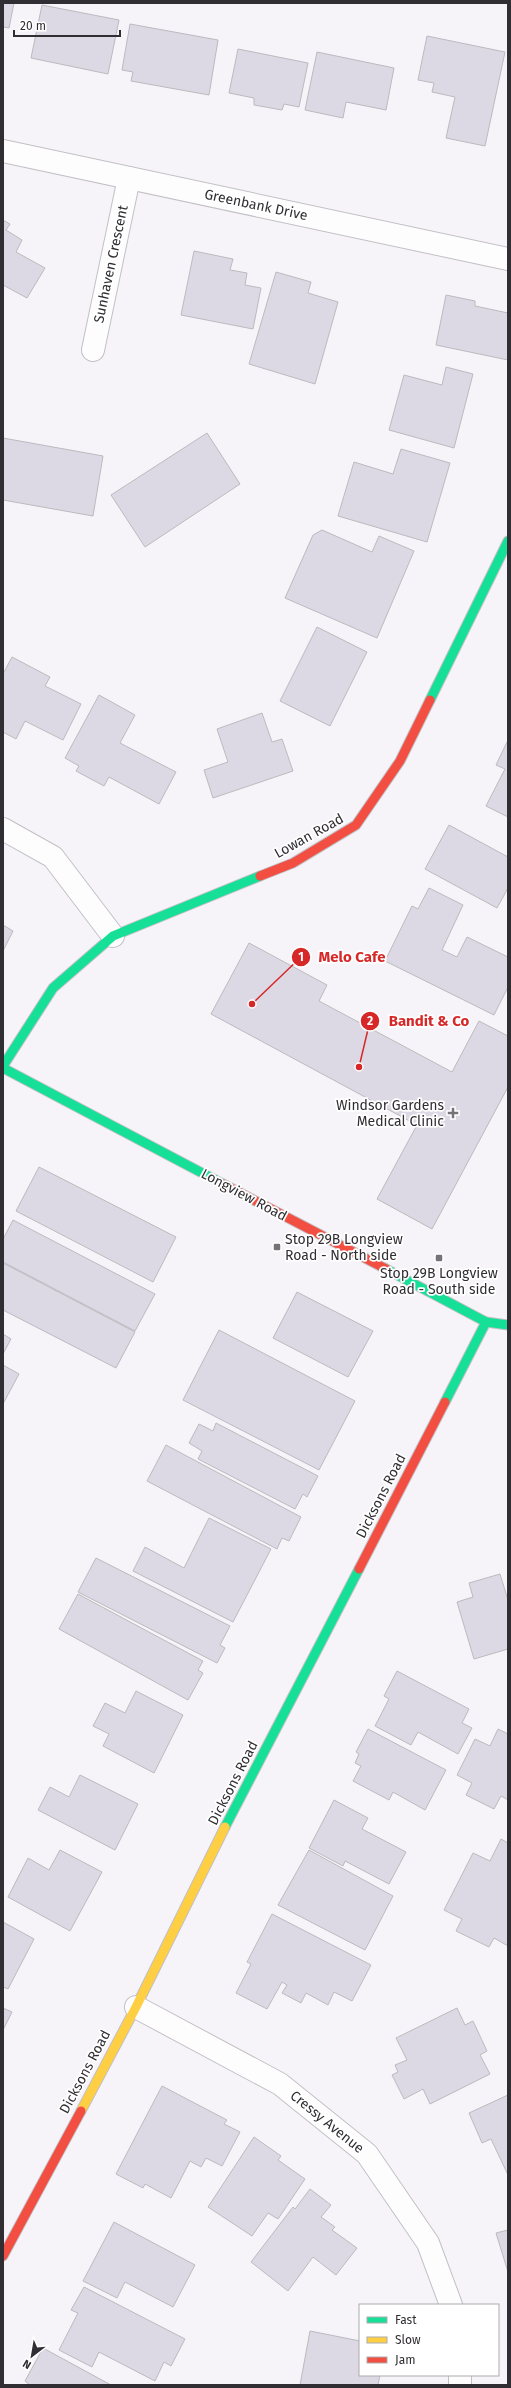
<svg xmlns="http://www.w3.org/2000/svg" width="511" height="2388" font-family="'Fira Sans',sans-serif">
  <rect width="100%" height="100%" fill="#f6f4f9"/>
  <g fill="#ddd9e4" stroke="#bcbabf">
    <polygon points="3,3 14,3 9,28 3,27"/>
    <polygon points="42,5 119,20 108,74 31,58"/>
    <polygon points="130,24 218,40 209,95 131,81 133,72 122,70"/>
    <polygon points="427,36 505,52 485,146 446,138 455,97 432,92 434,83 418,80"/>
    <polygon points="238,49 308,63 299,107 284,104 282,110 254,105 254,98 229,93"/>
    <polygon points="317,52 394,68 386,110 346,102 343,118 305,110"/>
    <polygon points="3,220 10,224 6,230 22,240 16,252 45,268 27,298 3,285"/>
    <polygon points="194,251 233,259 230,270 247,273 245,285 261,288 253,329 181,315"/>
    <polygon points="276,272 311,282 308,293 338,302 315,384 249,364"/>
    <polygon points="446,295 475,301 475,306 508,313 508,360 436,345"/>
    <polygon points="446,367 473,374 454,448 389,430 404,375 442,385"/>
    <polygon points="207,433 240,484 145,547 111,495"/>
    <polygon points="3,438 103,456 93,516 3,500"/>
    <polygon points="401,449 450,463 427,542 338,516 354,462 393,474"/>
    <polygon points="322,530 372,552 379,536 414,551 377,638 285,598 313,535"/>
    <polygon points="317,627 367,652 330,726 280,701"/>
    <polygon points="12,657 50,677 45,686 81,704 63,740 25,721 16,739 3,732 3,674"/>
    <polygon points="99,695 135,715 120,743 176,772 159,804 109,777 104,786 76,771 79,766 65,758"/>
    <polygon points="262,713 272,742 282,739 293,771 213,798 204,770 228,762 217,729"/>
    <polygon points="507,742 508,742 508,817 486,806 505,769 496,765"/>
    <polygon points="449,825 508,857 508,888 497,908 425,869"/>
    <polygon points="429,888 463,905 442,950 457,957 467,937 508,957 508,987 494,1015 385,961 412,906 418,909"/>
    <polygon points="3,925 13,931 3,951"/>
    <polygon points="249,943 327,985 319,1001 452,1072 479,1021 508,1036 508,1087 432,1229 377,1199 417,1125 211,1014"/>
    <polygon points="39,1167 176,1237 153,1282 16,1211"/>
    <polygon points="13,1220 155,1294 135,1331 3,1262 3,1239"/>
    <polygon points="3,1263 135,1332 116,1368 3,1310"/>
    <polygon points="297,1292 373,1331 348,1377 273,1338"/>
    <polygon points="219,1330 355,1401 319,1470 183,1400"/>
    <polygon points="3,1334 11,1339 3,1354"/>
    <polygon points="3,1365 19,1374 3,1404"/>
    <polygon points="216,1423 318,1476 307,1497 303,1494 295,1509 198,1459 202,1451 189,1443 199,1424 213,1431"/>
    <polygon points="166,1445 301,1517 289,1541 282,1538 277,1549 147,1481"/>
    <polygon points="209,1518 271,1549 233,1622 133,1571 145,1547 184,1568"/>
    <polygon points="96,1558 230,1626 220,1645 225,1648 217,1663 78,1592"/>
    <polygon points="500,1574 508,1600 508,1649 474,1659 457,1602 473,1597 469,1583"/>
    <polygon points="78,1594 203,1661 198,1670 203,1673 188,1700 59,1629"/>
    <polygon points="397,1671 469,1709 462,1723 472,1728 458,1754 418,1732 411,1745 375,1726 389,1699 384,1696"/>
    <polygon points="136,1691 183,1715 154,1773 103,1746 109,1734 93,1726 105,1703 125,1713"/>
    <polygon points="368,1729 446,1770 425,1810 393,1792 389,1800 353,1781 361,1766 355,1763 359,1754 356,1752"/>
    <polygon points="498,1729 508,1734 508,1800 501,1796 494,1809 466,1795 472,1783 457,1775 475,1739 490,1746"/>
    <polygon points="80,1775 138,1804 115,1850 38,1810 50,1787 69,1797"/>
    <polygon points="334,1800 368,1818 362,1829 406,1852 389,1884 345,1861 343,1866 309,1848"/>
    <polygon points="501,1839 508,1843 508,1946 494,1938 489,1947 456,1931 462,1919 444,1910 473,1853 490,1861"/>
    <polygon points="60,1850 102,1872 70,1931 8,1897 28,1858 49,1870"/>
    <polygon points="309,1850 393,1896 365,1950 278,1905"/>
    <polygon points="272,1914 371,1965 352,2001 334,1992 328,2005 306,1993 301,2003 282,1993 287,1985 282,1982 267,2009 236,1993 251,1964 247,1962"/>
    <polygon points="3,1922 34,1939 8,1989 3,1987"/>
    <polygon points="3,2008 12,2012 3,2030"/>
    <polygon points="457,2008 465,2025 473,2021 487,2051 480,2055 490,2074 430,2104 423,2089 404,2099 392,2075 398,2072 395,2065 407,2060 396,2038"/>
    <polygon points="162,2086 227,2120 224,2124 240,2132 222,2166 206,2158 201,2167 190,2161 171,2198 145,2184 143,2188 116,2174"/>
    <polygon points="508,2095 508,2175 491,2139 482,2143 469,2113"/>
    <polygon points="254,2137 281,2156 278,2160 305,2179 278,2219 268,2213 252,2236 208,2207"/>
    <polygon points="310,2189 331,2205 321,2217 335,2227 332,2230 357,2248 336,2275 313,2257 288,2291 251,2262 293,2207 295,2209"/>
    <polygon points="114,2222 195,2265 173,2307 125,2282 117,2298 83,2281"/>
    <polygon points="508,2230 508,2272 496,2233"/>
    <polygon points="84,2287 185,2339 171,2366 164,2362 155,2381 99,2352 92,2367 59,2350 78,2313 71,2310"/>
    <polygon points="310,2331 360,2341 360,2375 380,2375 378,2385 300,2385"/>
    <polygon points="43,2348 111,2385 30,2385 25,2381"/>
  </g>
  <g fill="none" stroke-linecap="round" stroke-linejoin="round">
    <g stroke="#c2c0c5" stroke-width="24">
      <g id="street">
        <polyline points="3,151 508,259"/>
        <polyline points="93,350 129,178"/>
        <polyline points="3,829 53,857 113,936"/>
        <polyline points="136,2007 280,2084 367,2154 428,2243 451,2305"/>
        <polyline points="460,2385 460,2375"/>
      </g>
    </g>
    <g stroke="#c2c0c5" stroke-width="11">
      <g id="fast">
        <polyline points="430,700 508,541"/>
        <polyline points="3,1066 53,988 113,936 260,876"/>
        <polyline points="3,1068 223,1184"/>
        <polyline points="386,1269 486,1322 508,1325"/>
        <polyline points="445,1402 486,1322"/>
        <polyline points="225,1827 359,1569"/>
      </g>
    </g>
    <g stroke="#c2c0c5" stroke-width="11">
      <polyline id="slow" points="81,2111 136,2007 225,1827"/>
    </g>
    <g stroke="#c2c0c5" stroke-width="11">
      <g id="jam">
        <polyline points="260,876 293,863 356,825 400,761 430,700"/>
        <polyline points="223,1184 386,1269"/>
        <polyline points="359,1569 445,1402"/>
        <polyline points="3,2256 81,2111"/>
      </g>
    </g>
    <use href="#street" stroke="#fefdfe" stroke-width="22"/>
    <use href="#fast" stroke="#16e098" stroke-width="9"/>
    <use href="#slow" stroke="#ffcf43" stroke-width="9"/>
    <use href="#jam" stroke="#f24e42" stroke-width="9"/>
  </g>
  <g fill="#757378" stroke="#fff" stroke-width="1.5">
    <path d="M451 1107h4v4h4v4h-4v4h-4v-4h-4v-4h4z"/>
    <rect x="273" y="1243" width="8" height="8" rx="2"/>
    <rect x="435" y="1254" width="8" height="8" rx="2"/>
  </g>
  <g text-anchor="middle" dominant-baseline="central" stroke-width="3.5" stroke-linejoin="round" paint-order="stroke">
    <g font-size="14" fill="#302e32" stroke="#fff">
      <text transform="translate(256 205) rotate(12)">Greenbank Drive</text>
      <text transform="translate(111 264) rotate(-78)">Sunhaven Crescent</text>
      <text transform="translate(309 836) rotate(-29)">Lowan Road</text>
      <text transform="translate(244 1195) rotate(28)">Longview Road</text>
      <text transform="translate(381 1496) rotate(-63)">Dicksons Road</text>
      <text transform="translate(233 1783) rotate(-63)">Dicksons Road</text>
      <text transform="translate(85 2072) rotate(-62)">Dicksons Road</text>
      <text transform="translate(327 2122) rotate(39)">Cressy Avenue</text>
    </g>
    <g font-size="14" fill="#302e32" stroke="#fff" text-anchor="end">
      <text x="444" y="1105">Windsor Gardens<tspan x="444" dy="16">Medical Clinic</tspan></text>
      <text x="285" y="1239" text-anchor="start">Stop 29B Longview<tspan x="285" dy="16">Road - North side</tspan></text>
      <text x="439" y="1273" text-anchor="middle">Stop 29B Longview<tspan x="439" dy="16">Road - South side</tspan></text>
    </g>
  </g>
  <path fill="none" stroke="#d62828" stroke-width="1.5" d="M252 1004L301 957M359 1067L370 1021"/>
  <g fill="#d62828" stroke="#fff" stroke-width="1.5">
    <circle cx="252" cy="1004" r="4"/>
    <circle cx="359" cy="1067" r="4"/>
    <circle cx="301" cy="957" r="10"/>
    <circle cx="370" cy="1021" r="10"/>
  </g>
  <g font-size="12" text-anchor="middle" font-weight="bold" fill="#fff">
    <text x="301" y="961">1</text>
    <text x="370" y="1025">2</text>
  </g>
  <g font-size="15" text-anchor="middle" font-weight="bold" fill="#d62828" stroke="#fff" stroke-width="3.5" stroke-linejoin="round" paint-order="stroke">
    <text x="352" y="962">Melo Cafe</text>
    <text x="429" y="1026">Bandit &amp; Co</text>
  </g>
  <rect width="511" height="2388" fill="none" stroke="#302e32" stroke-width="8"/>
  <rect x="359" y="2304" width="140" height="72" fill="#ffffff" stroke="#acabad"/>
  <rect x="367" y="2317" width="20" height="6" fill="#16e098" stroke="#acabad"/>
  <text x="395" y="2324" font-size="12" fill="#302e32">Fast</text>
  <rect x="367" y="2337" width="20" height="6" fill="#ffcf43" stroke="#acabad"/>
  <text x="395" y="2344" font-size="12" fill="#302e32">Slow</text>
  <rect x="367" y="2357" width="20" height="6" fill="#f24e42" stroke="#acabad"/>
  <text x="395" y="2364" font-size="12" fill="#302e32">Jam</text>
  <g transform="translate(32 2356) rotate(211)" stroke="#ffffff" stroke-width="3" paint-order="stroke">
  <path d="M0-3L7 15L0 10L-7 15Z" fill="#302e32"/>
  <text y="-6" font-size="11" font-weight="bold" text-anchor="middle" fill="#302e32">N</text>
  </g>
  <path d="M14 30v6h106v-6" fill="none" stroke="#302e32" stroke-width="2"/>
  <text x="20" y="30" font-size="12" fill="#302e32" stroke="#ffffff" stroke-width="3" paint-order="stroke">20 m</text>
</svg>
